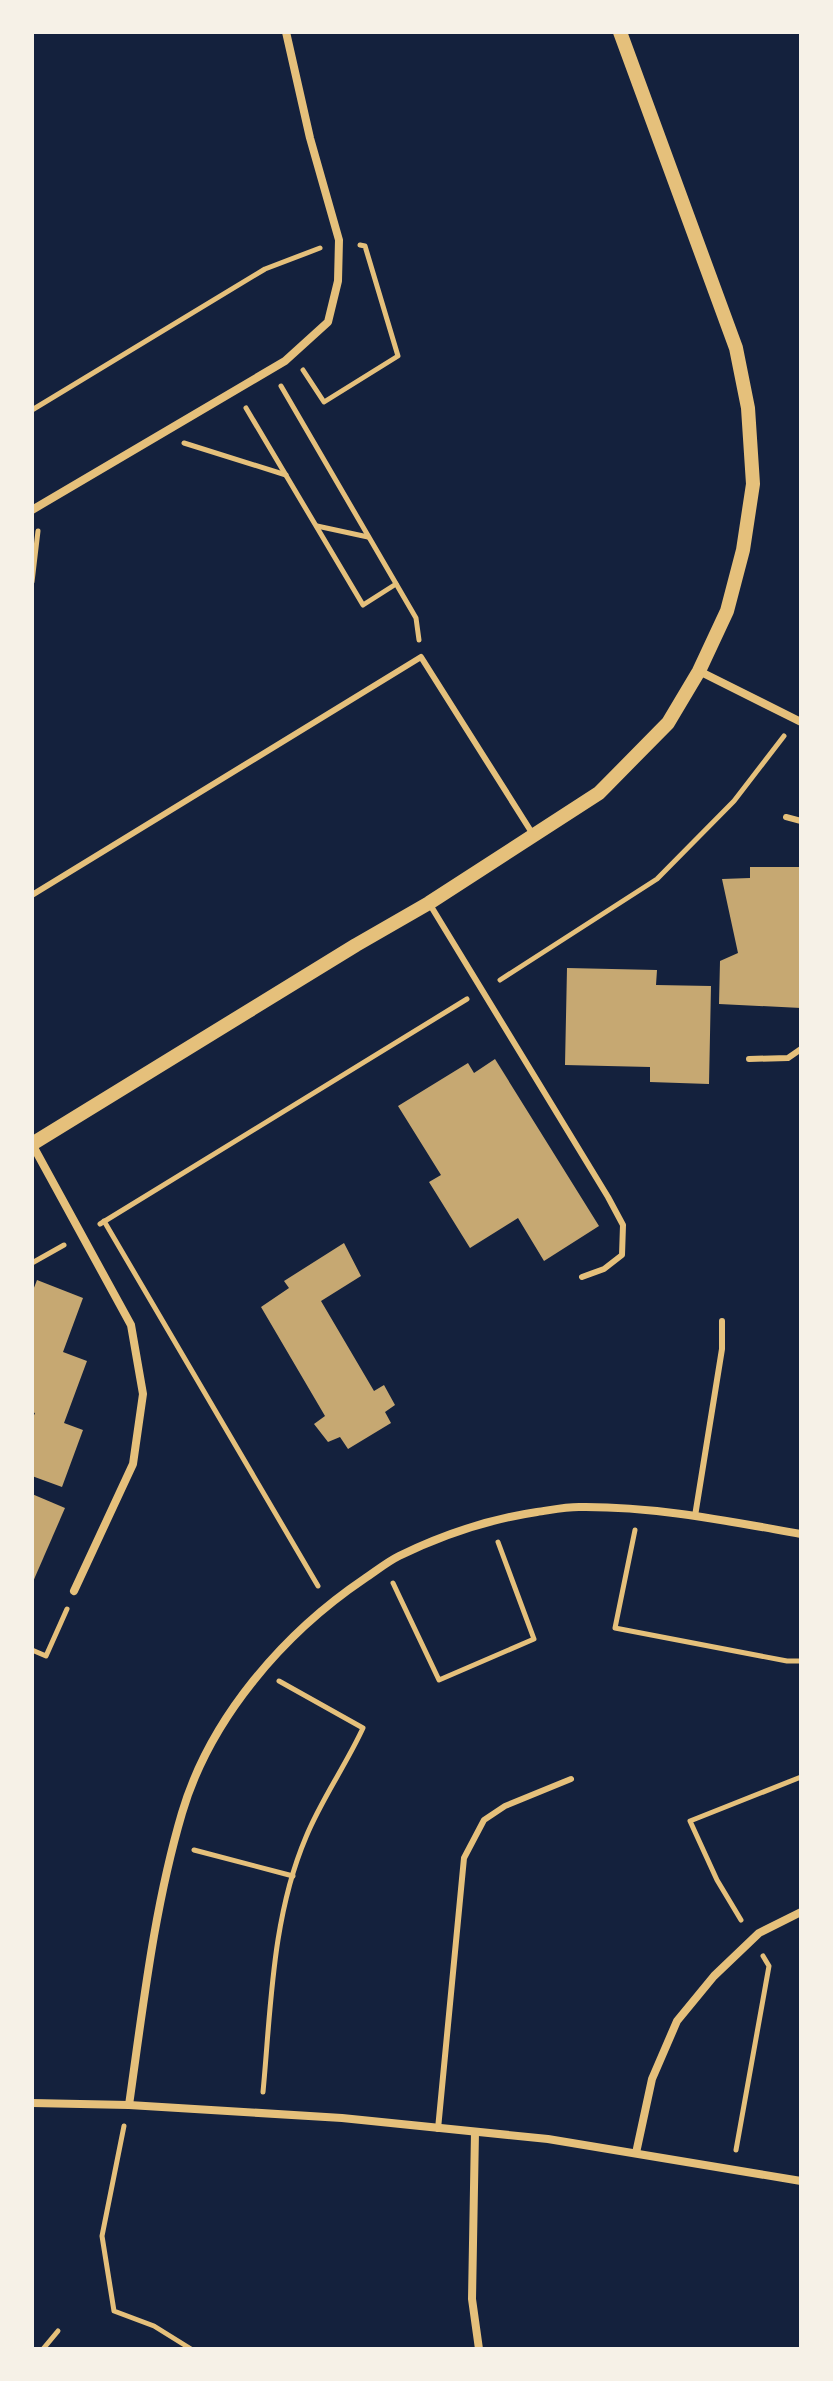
<svg xmlns="http://www.w3.org/2000/svg" width="833" height="2381" font-family="'Alegreya Sans',sans-serif">
  <rect width="100%" height="100%" fill="#14213d"/>
  <g fill="#c6a872">
    <polygon points="750,867 801,867 801,1008 719,1004 720,961 738,953 722,879 750,878"/>
    <polygon points="567,968 657,970 656,985 711,986 709,1084 650,1082 650,1067 565,1065"/>
    <polygon points="495,1059 599,1226 544,1261 518,1218 470,1248 429,1182 441,1175 398,1106 468,1063 474,1073"/>
    <polygon points="344,1243 361,1276 321,1301 374,1391 384,1385 395,1405 385,1412 391,1423 348,1449 340,1437 328,1442 314,1424 325,1416 261,1307 289,1288 284,1281"/>
    <polygon points="37,1280 83,1298 63,1352 87,1361 64,1423 83,1430 62,1487 32,1476 32,1420 35,1413 32,1412 32,1293"/>
    <polygon points="32,1494 65,1508 32,1584"/>
  </g>
  <g fill="none" stroke-linecap="round" stroke-linejoin="round">
    <g stroke="#e5c07b" stroke-width="5">
      <polyline points="303,370 324,402 398,356 365,246 360,245"/>
      <polyline points="281,386 416,618 419,640"/>
      <polyline points="246,408 363,605 396,584"/>
      <polyline points="32,410 265,269 320,248"/>
      <polyline points="184,443 286,475"/>
      <polyline points="317,526 368,537"/>
      <polyline points="32,582 38,531"/>
      <polyline points="500,980 657,879 734,801 784,736"/>
      <polyline points="104,1221 318,1586"/>
      <polyline points="100,1224 467,999"/>
      <polyline points="32,1263 64,1245"/>
      <polyline points="635,1530 615,1628 787,1661 801,1661"/>
      <polyline points="393,1583 439,1680 534,1639 498,1542"/>
      <polyline points="32,1650 46,1656 67,1609"/>
      <polyline points="194,1850 293,1876"/>
      <polyline points="741,1920 717,1880 690,1821 801,1777"/>
      <path d="M263,2092C271,2007 272,1917 306,1837C321,1800 346,1765 363,1728L279,1681"/>
      <polyline points="124,2126 102,2236 114,2311 154,2326 191,2349"/>
      <polyline points="736,2150 769,1966 763,1956"/>
      <polyline points="43,2349 58,2331"/>
    </g>
    <g stroke="#e5c07b" stroke-width="6">
      <polyline points="786,817 801,821"/>
      <polyline points="32,895 421,657 534,836"/>
      <polyline points="429,903 608,1197 623,1225 622,1255 604,1269 582,1277"/>
      <polyline points="749,1059 788,1058 801,1049"/>
      <polyline points="695,1516 722,1349 722,1321"/>
      <polyline points="438,2129 464,1858 484,1820 505,1806 571,1779"/>
    </g>
    <g stroke="#e5c07b" stroke-width="8">
      <polyline points="32,510 285,361 328,322 338,281 339,240 310,138 286,32"/>
      <polyline points="699,671 801,722"/>
      <polyline points="32,1144 131,1325 143,1394 133,1464 74,1591"/>
      <polyline points="32,2103 129,2105 342,2118 548,2139 801,2181"/>
      <path d="M129,2105C143,2007 154,1908 182,1813C210,1718 284,1633 364,1579C376,1571 387,1562 399,1556C442,1535 490,1519 537,1512C551,1510 565,1507 579,1507C654,1506 727,1521 801,1534"/>
      <polyline points="475,2132 472,2299 479,2349"/>
      <polyline points="636,2153 652,2079 677,2021 714,1976 759,1933 801,1912"/>
    </g>
    <polyline stroke="#e5c07b" stroke-width="14" points="32,1144 356,945 429,903 599,793 668,723 699,671 727,611 743,550 753,484 748,408 736,348 620,32"/>
  </g>
  <rect width="833" height="2381" fill="none" stroke="#f6f1e7" stroke-width="68"/>
</svg>
